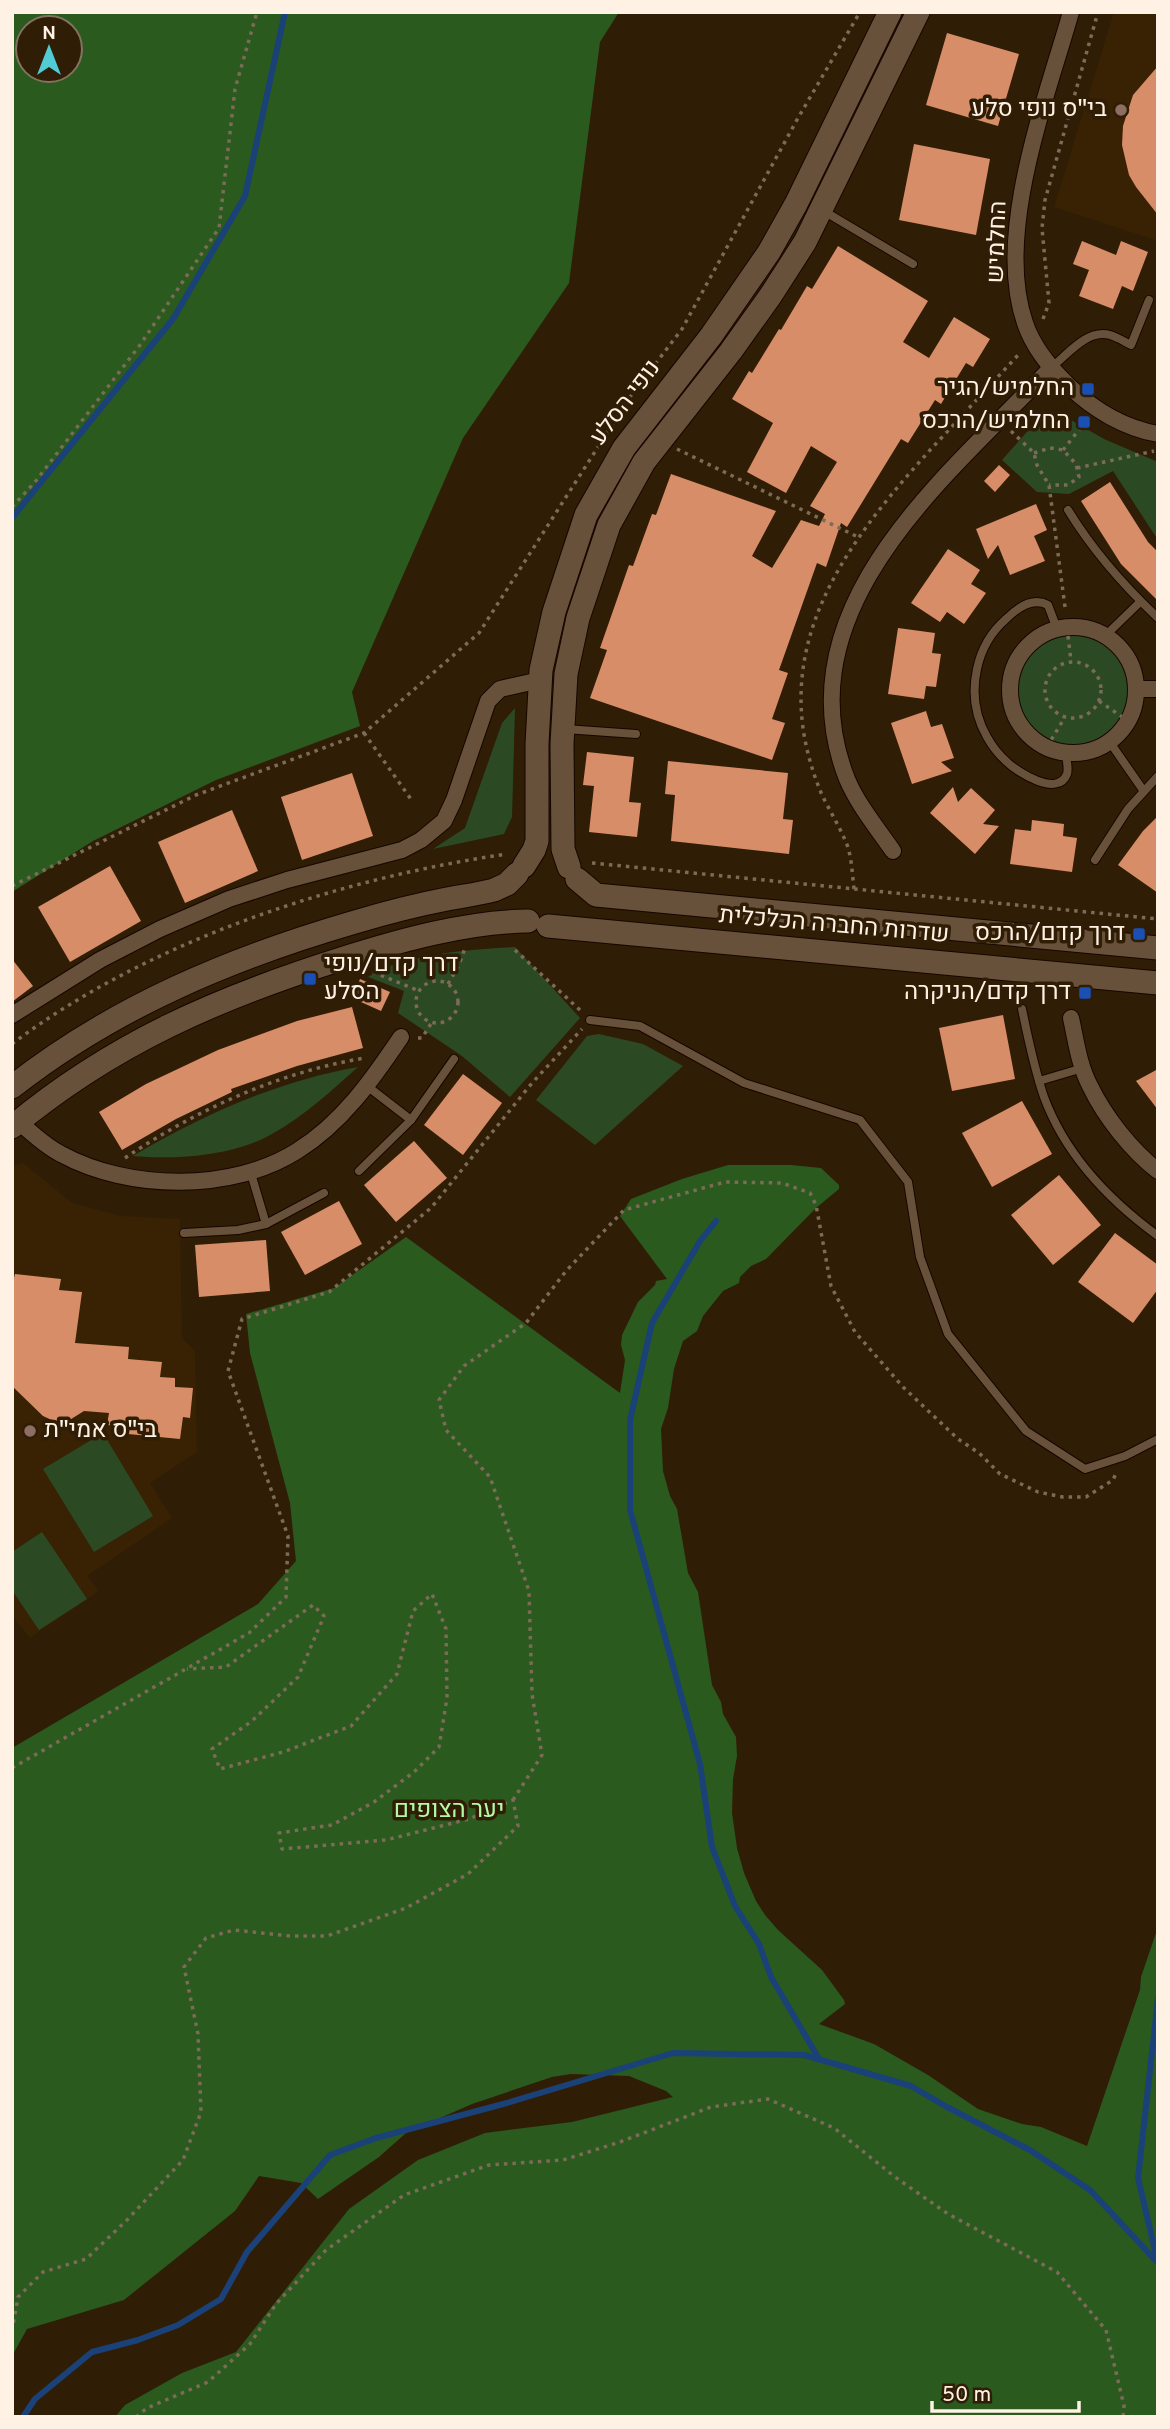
<svg xmlns="http://www.w3.org/2000/svg" width="1170" height="2429" font-family="Overpass,Heebo,sans-serif">
  <rect width="100%" height="100%" fill="#301d06"/>
  <g fill="#392103">
    <polygon points="1114,12 1158,12 1158,241 1054,207"/>
    <polygon points="23,1163 72,1203 122,1216 180,1219 182,1338 195,1351 197,1452 150,1483 172,1518 87,1576 99,1591 30,1638 12,1615 12,1167"/>
  </g>
  <g fill="#2b4a24">
    <polygon points="1048,412 1057,412 1104,439 1158,462 1158,540 1113,471 1069,494 1037,492 1002,460 1040,417"/>
    <circle cx="1073" cy="690" r="55"/>
    <polygon points="515,708 512,817 504,834 433,849 465,828 502,723"/>
    <path d="M515,947L580,1018L510,1097L462,1056L398,1013L404,991L368,977C401,954 475,949 515,947Z"/>
    <polygon points="599,1034 643,1044 683,1066 595,1145 536,1100 587,1036"/>
    <path d="M358,1067C330,1092 304,1116 272,1134C234,1156 175,1160 133,1156C202,1115 278,1081 358,1067Z"/>
    <polygon points="103,1433 153,1516 94,1552 43,1469"/>
    <polygon points="42,1532 87,1599 39,1630 12,1590 12,1552"/>
  </g>
  <g fill="#2a5a1e" fill-rule="evenodd">
    <path d="M12,12H619L600,42L569,283L463,438L352,692L360,726L216,780L93,841L12,892ZM28,28H70V70H28Z"/>
    <polygon points="728,1165 791,1165 821,1168 839,1185 839,1189 816,1208 766,1259 751,1266 740,1277 739,1283 723,1291 703,1316 697,1331 683,1341 674,1369 668,1408 661,1429 663,1471 670,1496 677,1509 688,1573 698,1592 712,1685 721,1702 723,1714 736,1737 737,1756 733,1779 732,1813 737,1848 744,1873 756,1901 765,1915 778,1930 822,1970 844,2000 845,2004 819,2024 874,2044 928,2075 978,2109 1022,2124 1041,2127 1087,2146 1140,1990 1141,1977 1158,1927 1158,2417 115,2417 125,2405 182,2373 236,2352 349,2209 418,2160 485,2133 572,2122 673,2097 666,2091 629,2076 571,2074 552,2077 472,2104 406,2133 379,2157 318,2199 301,2183 259,2176 235,2211 124,2300 27,2329 12,2356 12,1748 258,1604 296,1561 290,1503 250,1353 246,1314 334,1288 406,1237 620,1393 625,1360 621,1345 622,1335 638,1302 655,1285 656,1281 667,1279 620,1216 631,1199 682,1179"/>
  </g>
  <g fill="none" stroke-linecap="round" stroke-linejoin="round">
    <g stroke="#1b4179" stroke-width="6">
      <polyline points="12,518 173,319 245,196 285,12"/>
      <polyline points="716,1221 700,1241 652,1323 630,1420 630,1510 700,1764 712,1847 735,1906 759,1944 771,1977 819,2059"/>
      <polyline points="1157,2259 1138,2178 1158,1998"/>
      <polyline points="23,2417 35,2399 92,2352 138,2340 178,2325 221,2299 247,2252 330,2155 376,2138 507,2103 673,2053 804,2055 911,2086 947,2107 1030,2150 1090,2190 1158,2263"/>
    </g>
  </g>
  <g fill="#d88d69">
    <polygon points="947,33 1019,54 998,126 926,105"/>
    <polygon points="1158,66 1158,215 1136,187 1129,175 1122,145 1123,126 1133,95"/>
    <polygon points="914,144 990,159 976,235 899,220"/>
    <polygon points="1082,241 1116,255 1121,241 1148,252 1133,291 1122,286 1113,309 1079,296 1089,270 1073,264"/>
    <polygon points="838,246 928,301 903,342 929,358 954,317 990,339 973,367 966,363 941,404 935,400 908,443 901,439 847,527 841,523 826,567 817,563 779,670 788,673 772,719 785,723 772,760 590,698 607,650 600,648 629,565 633,566 652,514 656,515 671,474 776,511 752,556 772,568 801,520 819,526 825,514 810,506 837,462 811,446 786,493 747,472 773,423 732,399 749,371 752,373 779,329 781,330 807,286 812,289"/>
    <polygon points="999,465 1010,475 995,492 984,481"/>
    <polygon points="1110,482 1148,542 1158,552 1158,601 1121,564 1081,501"/>
    <polygon points="1036,504 1047,530 1034,536 1045,561 1010,575 998,545 988,559 976,529"/>
    <polygon points="948,549 980,570 971,584 986,593 964,624 947,612 940,622 911,603"/>
    <polygon points="898,628 935,633 932,653 941,654 936,687 926,686 924,699 888,694"/>
    <polygon points="926,711 931,727 942,724 954,758 941,762 952,771 912,784 891,723"/>
    <polygon points="587,752 634,757 629,802 641,803 637,837 589,832 594,786 583,785"/>
    <polygon points="668,761 788,773 783,819 793,820 789,854 671,841 675,795 665,794"/>
    <polygon points="352,773 373,836 302,860 281,797"/>
    <polygon points="953,787 958,802 971,788 995,810 983,824 999,826 975,854 930,813"/>
    <polygon points="232,810 258,871 185,903 158,842"/>
    <polygon points="1158,816 1158,893 1118,865 1143,831"/>
    <polygon points="1032,820 1064,824 1063,836 1077,838 1072,872 1010,864 1015,829 1031,831"/>
    <polygon points="110,866 141,921 70,962 38,907"/>
    <polygon points="12,959 33,986 12,1002"/>
    <polygon points="360,979 390,992 381,1011 352,998"/>
    <polygon points="352,1007 363,1048 297,1066 231,1089 232,1092 176,1119 122,1150 99,1112 146,1084 218,1050 297,1021"/>
    <polygon points="1003,1015 1015,1079 952,1091 939,1028"/>
    <polygon points="1158,1069 1158,1110 1136,1081"/>
    <polygon points="463,1074 502,1103 463,1155 424,1125"/>
    <polygon points="1022,1101 1052,1154 992,1187 962,1133"/>
    <polygon points="414,1141 447,1178 396,1222 364,1185"/>
    <polygon points="1059,1175 1101,1225 1053,1265 1011,1215"/>
    <polygon points="339,1201 362,1244 305,1275 281,1232"/>
    <polygon points="1115,1233 1158,1265 1158,1289 1133,1323 1078,1282"/>
    <polygon points="266,1240 270,1291 199,1297 195,1245"/>
    <polygon points="15,1274 61,1279 59,1290 82,1292 75,1343 129,1347 128,1359 162,1362 160,1377 175,1378 175,1387 193,1388 190,1418 183,1417 180,1439 128,1434 129,1427 107,1425 109,1413 84,1411 68,1421 56,1422 43,1416 12,1386 12,1286"/>
  </g>
  <g fill="none" stroke-linecap="round" stroke-linejoin="round">
    <g stroke="#170600" stroke-width="10">
      <g id="lane">
        <polyline points="822,210 913,264"/>
        <path d="M1052,367C1068,354 1087,329 1110,335C1117,337 1125,342 1131,345L1149,300"/>
        <path d="M1068,510C1093,551 1123,585 1158,618"/>
        <path d="M1057,629L1048,605C1033,597 1017,608 1006,619C991,632 981,650 977,669C972,692 975,716 987,737C992,746 999,755 1007,762C1017,772 1058,798 1067,774C1069,768 1066,759 1066,753"/>
        <polyline points="1105,636 1140,602"/>
        <polyline points="565,729 636,734"/>
        <polyline points="1109,741 1143,790"/>
        <polyline points="1095,860 1128,809 1158,776"/>
        <path d="M1022,1009C1028,1038 1034,1068 1044,1097C1065,1154 1110,1201 1158,1236"/>
        <polyline points="590,1020 640,1026 744,1083 860,1120 908,1182 920,1257 948,1334 1026,1431 1085,1469 1125,1456 1158,1439"/>
        <polyline points="1039,1081 1083,1068"/>
        <polyline points="367,1086 411,1120"/>
        <polyline points="250,1170 266,1224"/>
        <polyline points="359,1171 411,1120 454,1059"/>
        <polyline points="184,1233 238,1230 266,1224 324,1193"/>
      </g>
    </g>
    <g stroke="#170600" stroke-width="18">
      <g id="street">
        <path d="M1071,12C1046,100 994,234 1025,323C1033,347 1052,370 1070,387C1094,410 1125,428 1158,434"/>
        <circle cx="1073" cy="690" r="63"/>
        <polyline points="1136,689 1158,689"/>
        <path d="M893,851C877,828 858,805 847,779C780,609 947,476 1052,367"/>
        <polyline points="12,1015 100,960 160,929 229,899 287,880 402,850 421,840 444,821 454,800 488,701 500,689 540,680"/>
        <path d="M1071,1018C1076,1041 1079,1065 1090,1086C1105,1117 1131,1150 1158,1171"/>
        <path d="M19,1122C33,1134 45,1146 61,1154C129,1191 232,1192 297,1151C342,1123 372,1080 401,1037"/>
      </g>
    </g>
    <g stroke="#170600" stroke-width="25">
      <g id="secondary">
        <polyline points="524,866 534,850 537,841 537,744 541,670 554,612 586,515 624,448 711,336 769,252 796,204 890,12"/>
        <polyline points="569,867 563,849 562,744 566,674 578,618 609,525 644,462 731,351 771,295 805,242 918,12"/>
        <polyline points="577,879 596,895 1158,948"/>
        <polyline points="548,926 1158,983"/>
        <path d="M12,1087C114,1007 231,958 355,922C385,913 416,905 447,899C463,896 479,894 494,890L507,884L517,874"/>
        <path d="M12,1127C113,1043 218,998 341,959C401,940 466,922 528,921"/>
      </g>
    </g>
    <g stroke="#7c6b57" stroke-width="3.5" stroke-dasharray="3.5 5" stroke-linecap="butt">
      <polyline points="1043,319 1049,303 1042,228 1045,200 1098,12"/>
      <polyline points="1011,431 1034,453 1037,465 1049,485 1065,607"/>
      <polyline points="677,449 858,537"/>
      <polyline points="1063,450 1086,421"/>
      <polyline points="1034,453 1050,448 1063,450 1076,464 1079,477 1068,485 1049,485"/>
      <polyline points="1077,468 1154,451"/>
      <polyline points="12,507 35,482 140,345 219,228 235,89 257,12"/>
      <polyline points="1068,636 1071,661"/>
      <circle cx="1073" cy="690" r="28"/>
      <polyline points="1099,701 1128,721"/>
      <polyline points="364,733 413,802"/>
      <polyline points="1047,747 1065,717"/>
      <polyline points="592,863 1158,919"/>
      <polyline points="12,886 196,795 364,733 479,633 630,397 682,329 798,118 860,12"/>
      <path d="M854,889C852,873 852,857 846,842C839,826 830,811 822,795C813,774 806,750 803,728C788,616 861,527 931,449C961,417 991,384 1021,352"/>
      <polyline points="515,950 581,1011"/>
      <polyline points="373,972 419,991"/>
      <circle cx="437" cy="1002" r="21"/>
      <polyline points="448,984 459,965 465,948"/>
      <polyline points="418,1038 422,1038 432,1022"/>
      <path d="M12,1044C148,941 340,878 507,854"/>
      <path d="M125,1158C196,1110 279,1072 365,1058"/>
      <polyline points="12,1768 249,1633 286,1597 288,1536 228,1371 242,1319 329,1292 431,1208 532,1083 582,1029"/>
      <polyline points="513,1800 542,1755 532,1694 529,1591 490,1477 446,1430 439,1400 464,1366 526,1323 566,1271 624,1210 725,1182 782,1183 810,1193 816,1205 831,1286 855,1332 903,1387 958,1439 979,1453 1000,1474 1038,1492 1063,1497 1086,1497 1113,1480 1117,1471"/>
      <polyline points="12,2331 18,2297 43,2272 86,2259 127,2220 183,2160 201,2112 198,2034 184,1967 206,1938 234,1930 290,1936 327,1936 406,1908 468,1874 518,1826 513,1800 469,1819 386,1840 282,1849 279,1833 332,1825 374,1802 414,1772 439,1747 447,1698 446,1629 432,1594 413,1611 397,1674 351,1726 283,1752 220,1769 212,1749 252,1721 298,1677 324,1616 313,1605 226,1667 187,1669"/>
      <polyline points="136,2417 147,2408 208,2382 250,2344 276,2304 326,2250 404,2195 489,2165 563,2160 620,2142 711,2107 768,2099 834,2128 895,2177 948,2214 1057,2272 1106,2330 1124,2406 1123,2417"/>
    </g>
    <use href="#lane" stroke="#68513a" stroke-width="8"/>
    <use href="#street" stroke="#68513a" stroke-width="16"/>
    <use href="#secondary" stroke="#68513a" stroke-width="23"/>
  </g>
  <g fill="#8d6e63" stroke="#301d06" stroke-width="2.5">
    <circle cx="1121" cy="110" r="7"/>
    <circle cx="30" cy="1431" r="7"/>
  </g>
  <g fill="#1a4fb4" stroke="#301d06" stroke-width="2.5">
    <rect x="1081" y="382" width="14" height="14" rx="3.5"/>
    <rect x="1077" y="415" width="14" height="14" rx="3.5"/>
    <rect x="1132" y="927" width="14" height="14" rx="3.5"/>
    <rect x="303" y="972" width="14" height="14" rx="3.5"/>
    <rect x="1078" y="986" width="14" height="14" rx="3.5"/>
  </g>
  <g text-anchor="middle" dominant-baseline="central" stroke-width="7" stroke-linejoin="round" paint-order="stroke">
    <g font-size="24" fill="#fff1e4" stroke="#301d06" text-anchor="end">
      <text x="1107" y="110">בי"ס נופי סלע</text>
      <text x="1074" y="389">החלמיש/הגיר</text>
      <text x="1070" y="422">החלמיש/הרכס</text>
      <text x="1125" y="934">דרך קדם/הרכס</text>
      <text x="324" y="965" text-anchor="start">דרך קדם/נופי<tspan x="324" dy="28">הסלע</tspan></text>
      <text x="1071" y="993">דרך קדם/הניקרה</text>
      <text x="44" y="1431" text-anchor="start">בי"ס אמי"ת</text>
    </g>
    <g font-size="24" fill="#fff1e4" stroke="#301d06">
      <text transform="translate(998 242) rotate(-88)">החלמיש</text>
      <text transform="translate(626 403) rotate(-53)">נופי הסלע</text>
      <text transform="translate(834 926) rotate(5)">שדרות החברה הכלכלית</text>
    </g>
    <g font-size="24" fill="#b2f9a2" stroke="#301d06">
      <text x="449" y="1811">יער הצופים</text>
    </g>
  </g>
  <rect width="1170" height="2429" fill="none" stroke="#fff1e4" stroke-width="28"/>
  <g transform="translate(49 49)"><circle r="33" fill="#301d06" stroke="#83725f" stroke-width="2"/>
  <path d="M0-5L12 26L0 18L-12 26Z" fill="#51ccd4"/>
  <text y="-10" font-size="19" font-weight="bold" text-anchor="middle" fill="#fff1e4">N</text>
  </g>
  <path d="M932 2401v10h147v-10" fill="none" stroke="#fff1e4" stroke-width="3.5"/>
  <text x="942" y="2401" font-size="21" fill="#fff1e4" stroke="#301d06" stroke-width="5" paint-order="stroke">50 m</text>
</svg>
